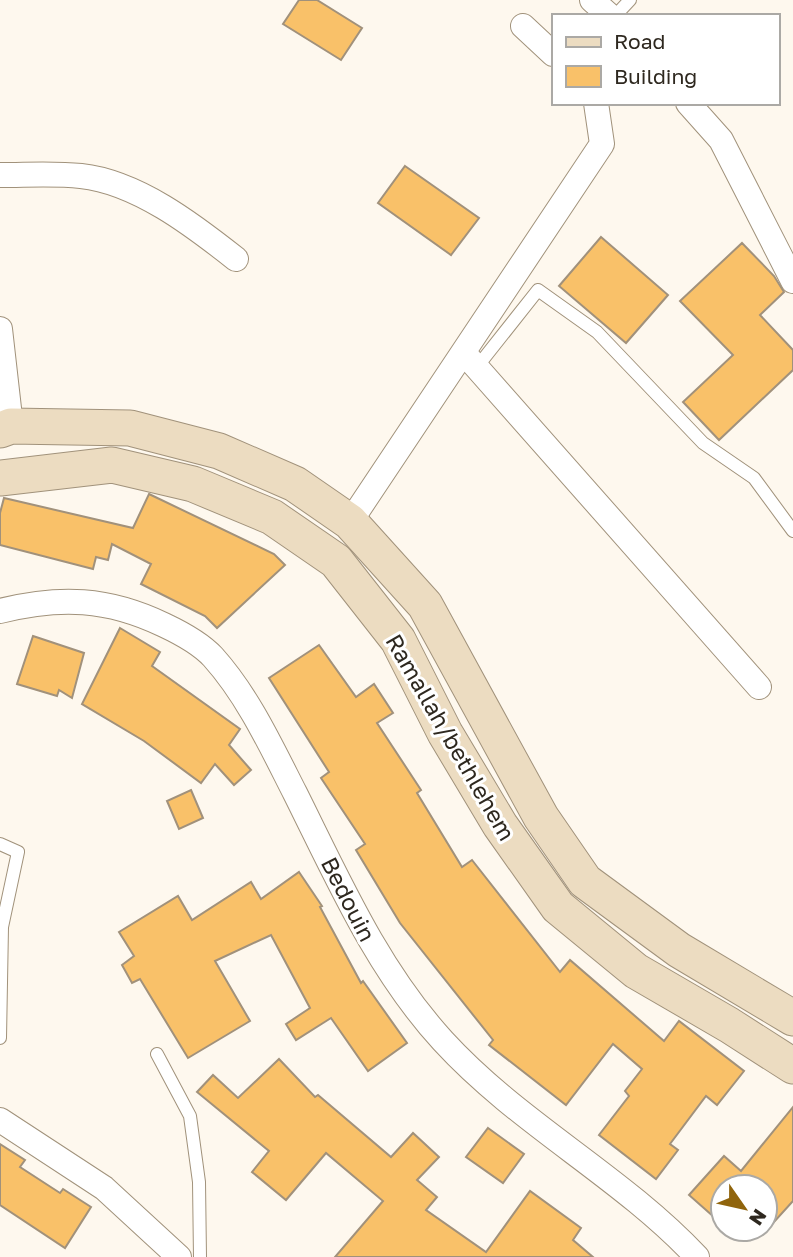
<svg xmlns="http://www.w3.org/2000/svg" width="793" height="1257" font-family="'Golos Text',sans-serif">
  <rect width="100%" height="100%" fill="#fef8ee"/>
  <g fill="#f9c169" stroke="#a1917b" stroke-width="2">
    <polygon points="299,0 317,0 362,28 341,60 283,24"/>
    <polygon points="405,166 479,218 451,255 378,203"/>
    <polygon points="601,237 668,295 626,343 559,286"/>
    <polygon points="742,243 774,276 784,292 760,315 793,350 793,370 719,440 683,402 733,355 680,301"/>
    <polygon points="149,494 274,554 285,565 217,628 205,616 141,584 151,564 112,544 108,560 96,557 93,569 0,545 0,513 4,498 133,528"/>
    <polygon points="120,628 160,652 152,666 240,729 229,745 251,770 234,785 215,764 201,783 144,741 82,704"/>
    <polygon points="33,636 84,653 72,698 59,690 57,696 17,684"/>
    <polygon points="319,645 356,697 374,684 393,713 377,723 421,790 417,793 462,867 472,860 560,972 570,960 664,1041 679,1021 744,1071 717,1105 706,1096 670,1144 678,1150 656,1179 599,1135 629,1096 625,1091 642,1069 613,1044 566,1105 489,1045 493,1040 400,923 356,850 365,844 321,778 329,772 269,678"/>
    <polygon points="191,790 203,818 179,829 167,801"/>
    <polygon points="299,872 322,906 320,907 361,983 363,981 407,1043 368,1071 331,1018 296,1040 286,1024 310,1008 271,935 215,961 250,1021 188,1058 140,979 132,983 122,965 134,956 119,932 178,896 192,920 251,882 261,899"/>
    <polygon points="279,1059 315,1097 318,1095 391,1157 413,1133 439,1157 417,1180 437,1197 426,1210 486,1252 530,1191 581,1228 573,1240 593,1257 335,1257 383,1201 326,1153 286,1200 252,1172 269,1151 197,1092 213,1075 238,1098"/>
    <polygon points="793,1107 793,1201 765,1232 765,1187 723,1187 723,1225 689,1195 724,1156 741,1171"/>
    <polygon points="488,1128 524,1154 503,1183 466,1157"/>
    <polygon points="0,1144 25,1160 20,1167 60,1193 63,1189 91,1207 65,1248 0,1205"/>
  </g>
  <g fill="none" stroke-linecap="round" stroke-linejoin="round">
    <g stroke="#a1927b" stroke-width="14">
      <g id="service">
        <polyline points="615,16 630,0"/>
        <polyline points="477,367 538,290 597,332 703,443 754,478 793,531"/>
        <polyline points="0,844 18,852 2,927 0,1038"/>
        <polyline points="157,1054 190,1116 199,1182 200,1257"/>
      </g>
    </g>
    <g stroke="#a1927b" stroke-width="26">
      <g id="minor">
        <polyline points="592,0 610,16"/>
        <polyline points="523,26 553,54"/>
        <polyline points="688,103 721,140 793,281"/>
        <path d="M0,175C27,175 54,173 81,176C137,182 193,225 236,259"/>
        <polyline points="0,329 11,426"/>
        <polyline points="464,353 759,687"/>
        <polyline points="350,522 602,144 596,103"/>
        <path d="M0,611C60,596 108,598 164,625C181,633 200,643 213,657C248,696 271,746 295,793C338,879 377,969 443,1041C519,1124 621,1176 697,1257"/>
        <polyline points="0,1120 104,1188 179,1257"/>
      </g>
    </g>
    <g stroke="#a1927b" stroke-width="37">
      <g id="secondary">
        <polyline points="0,430 11,426 130,428 219,451 295,484 350,522 425,605 541,817 585,881 679,950 793,1018"/>
        <polyline points="0,478 112,465 193,484 272,517 336,561 398,640 445,733 500,825 558,907 636,971 729,1025 793,1066"/>
      </g>
    </g>
    <use href="#service" stroke="#fff" stroke-width="12"/>
    <use href="#minor" stroke="#fff" stroke-width="24"/>
    <use href="#secondary" stroke="#ecdcc1" stroke-width="35"/>
  </g>
  <g text-anchor="middle" dominant-baseline="central" stroke-width="6" stroke-linejoin="round" paint-order="stroke">
    <g font-size="23" fill="#2e281f" stroke="#fff">
      <text transform="translate(451 737) rotate(60)">Ramallah/bethlehem</text>
      <text transform="translate(349 899) rotate(63)">Bedouin</text>
    </g>
  </g>
  <rect x="552" y="14" width="228" height="91" fill="#ffffff" stroke="#aba9a5" stroke-width="2"/>
  <rect x="566" y="37" width="35" height="10" fill="#ecdcc1" stroke="#aba9a5" stroke-width="2"/>
  <text x="614" y="49" font-size="21" fill="#2e281f">Road</text>
  <rect x="566" y="66" width="35" height="21" fill="#f9c169" stroke="#aba9a5" stroke-width="2"/>
  <text x="614" y="84" font-size="21" fill="#2e281f">Building</text>
  <g transform="translate(744 1208) rotate(124)"><circle r="33" fill="#ffffff" stroke="#aba9a5" stroke-width="2"/>
  <path d="M0-5L12 26L0 18L-12 26Z" fill="#90640c"/>
  <text y="-10" font-size="19" font-weight="bold" text-anchor="middle" fill="#2e281f">N</text>
  </g>
</svg>
